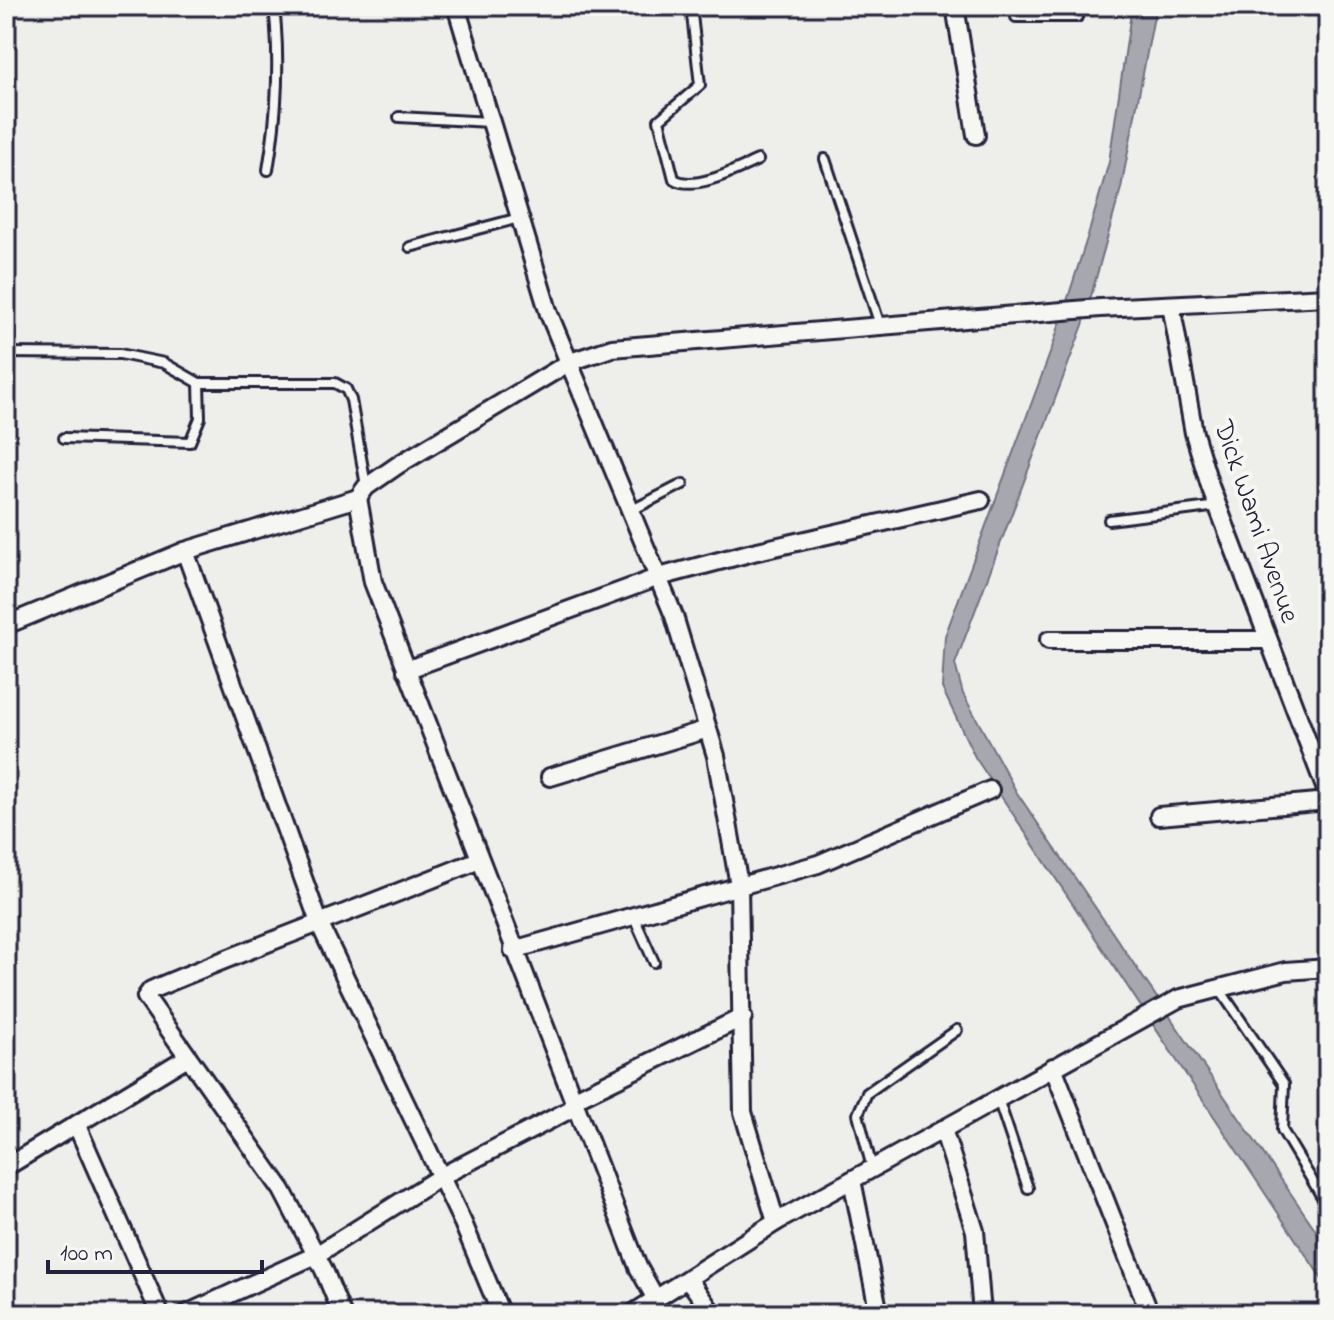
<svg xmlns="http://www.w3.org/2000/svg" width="1334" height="1320" font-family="'Indie Flower',sans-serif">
  <rect width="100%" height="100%" fill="#eeeeeb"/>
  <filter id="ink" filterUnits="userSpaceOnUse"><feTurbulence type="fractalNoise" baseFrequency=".0125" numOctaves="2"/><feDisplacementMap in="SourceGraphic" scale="16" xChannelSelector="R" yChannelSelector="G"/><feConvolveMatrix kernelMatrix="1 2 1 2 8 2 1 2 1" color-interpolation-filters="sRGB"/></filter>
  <g filter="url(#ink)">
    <polygon fill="#a7a7af" stroke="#727281" stroke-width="2" points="1132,6 1156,6 1121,188 1083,325 955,664 963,694 1017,793 1328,1248 1328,1288 975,757 942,688 945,636 1052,348 1089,232 1109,162"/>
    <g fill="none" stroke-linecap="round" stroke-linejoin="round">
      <g stroke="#22223b" stroke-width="14">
        <g id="service">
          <path d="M691,6L700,85L659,120L674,179C695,192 737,169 758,160"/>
          <polyline points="1016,17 1077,17 1081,6"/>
          <polyline points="399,117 490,122"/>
          <polyline points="825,159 880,325"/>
          <path d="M268,170C277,117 280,59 274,6"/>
          <polyline points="410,247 519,218"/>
          <polyline points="6,353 120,354 164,363 199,383 335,383 346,389 351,400 366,486"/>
          <polyline points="64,438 190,442 200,418 199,383"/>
          <polyline points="632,510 683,484"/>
          <polyline points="1109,520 1218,506"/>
          <polyline points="633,915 654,962"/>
          <polyline points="1218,987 1284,1084 1282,1130 1328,1207"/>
          <polyline points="998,1099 1028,1188"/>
          <polyline points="872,1168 858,1114 867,1093 957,1030"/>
        </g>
      </g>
      <g stroke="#22223b" stroke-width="22">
        <g id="minor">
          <polyline points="456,6 549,314 674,616 716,756 739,885 743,1112 776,1222"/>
          <polyline points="955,6 976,135"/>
          <polyline points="1171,305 1194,433 1210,486 1328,795"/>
          <polyline points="185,551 320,925 463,1223 501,1314"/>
          <polyline points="6,625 185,551 358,498"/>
          <polyline points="1049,640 1267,640"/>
          <polyline points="406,670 659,577 753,552 981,500"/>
          <polyline points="550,777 708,729"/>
          <polyline points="1159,816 1328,801"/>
          <polyline points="513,950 818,864 990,790"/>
          <polyline points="1053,1067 1150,1314"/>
          <polyline points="573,1100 743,1017"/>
          <polyline points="77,1126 160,1314"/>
          <polyline points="943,1129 975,1231 982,1314"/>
          <polyline points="6,1167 186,1058"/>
          <polyline points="852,1180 879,1314"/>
          <polyline points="688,1279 713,1314"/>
          <polyline points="656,1299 638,1267 373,582 358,498 366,487 398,465 570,362 612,348 1100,308 1328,297"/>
          <polyline points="6,1313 6,1314"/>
          <polyline points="186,1314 316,1255 440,1177 575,1107"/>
          <path d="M342,1314L324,1270L282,1190L146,997L151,990C259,944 370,905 479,860"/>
          <polyline points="632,1314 776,1222 1178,999 1286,971 1328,968"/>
        </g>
      </g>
      <use href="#service" stroke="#f6f6f2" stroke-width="8"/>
      <use href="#minor" stroke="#f6f6f2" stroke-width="16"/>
    </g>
  </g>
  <g text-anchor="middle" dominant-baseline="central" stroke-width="8" stroke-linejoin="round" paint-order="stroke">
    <g font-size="28" fill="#22223b" stroke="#f6f6f2">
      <text transform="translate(1255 522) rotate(71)">Dick Wami Avenue</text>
    </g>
  </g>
  <rect width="1334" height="1320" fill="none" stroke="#f6f6f2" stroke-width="32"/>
  <rect x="16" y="16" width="1302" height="1288" fill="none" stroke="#22223b" stroke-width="3" filter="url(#ink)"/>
  <path d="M48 1260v12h214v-12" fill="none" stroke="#22223b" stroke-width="4"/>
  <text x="60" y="1260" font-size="24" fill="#22223b" stroke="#f6f6f2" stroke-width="6" paint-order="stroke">100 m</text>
</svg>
